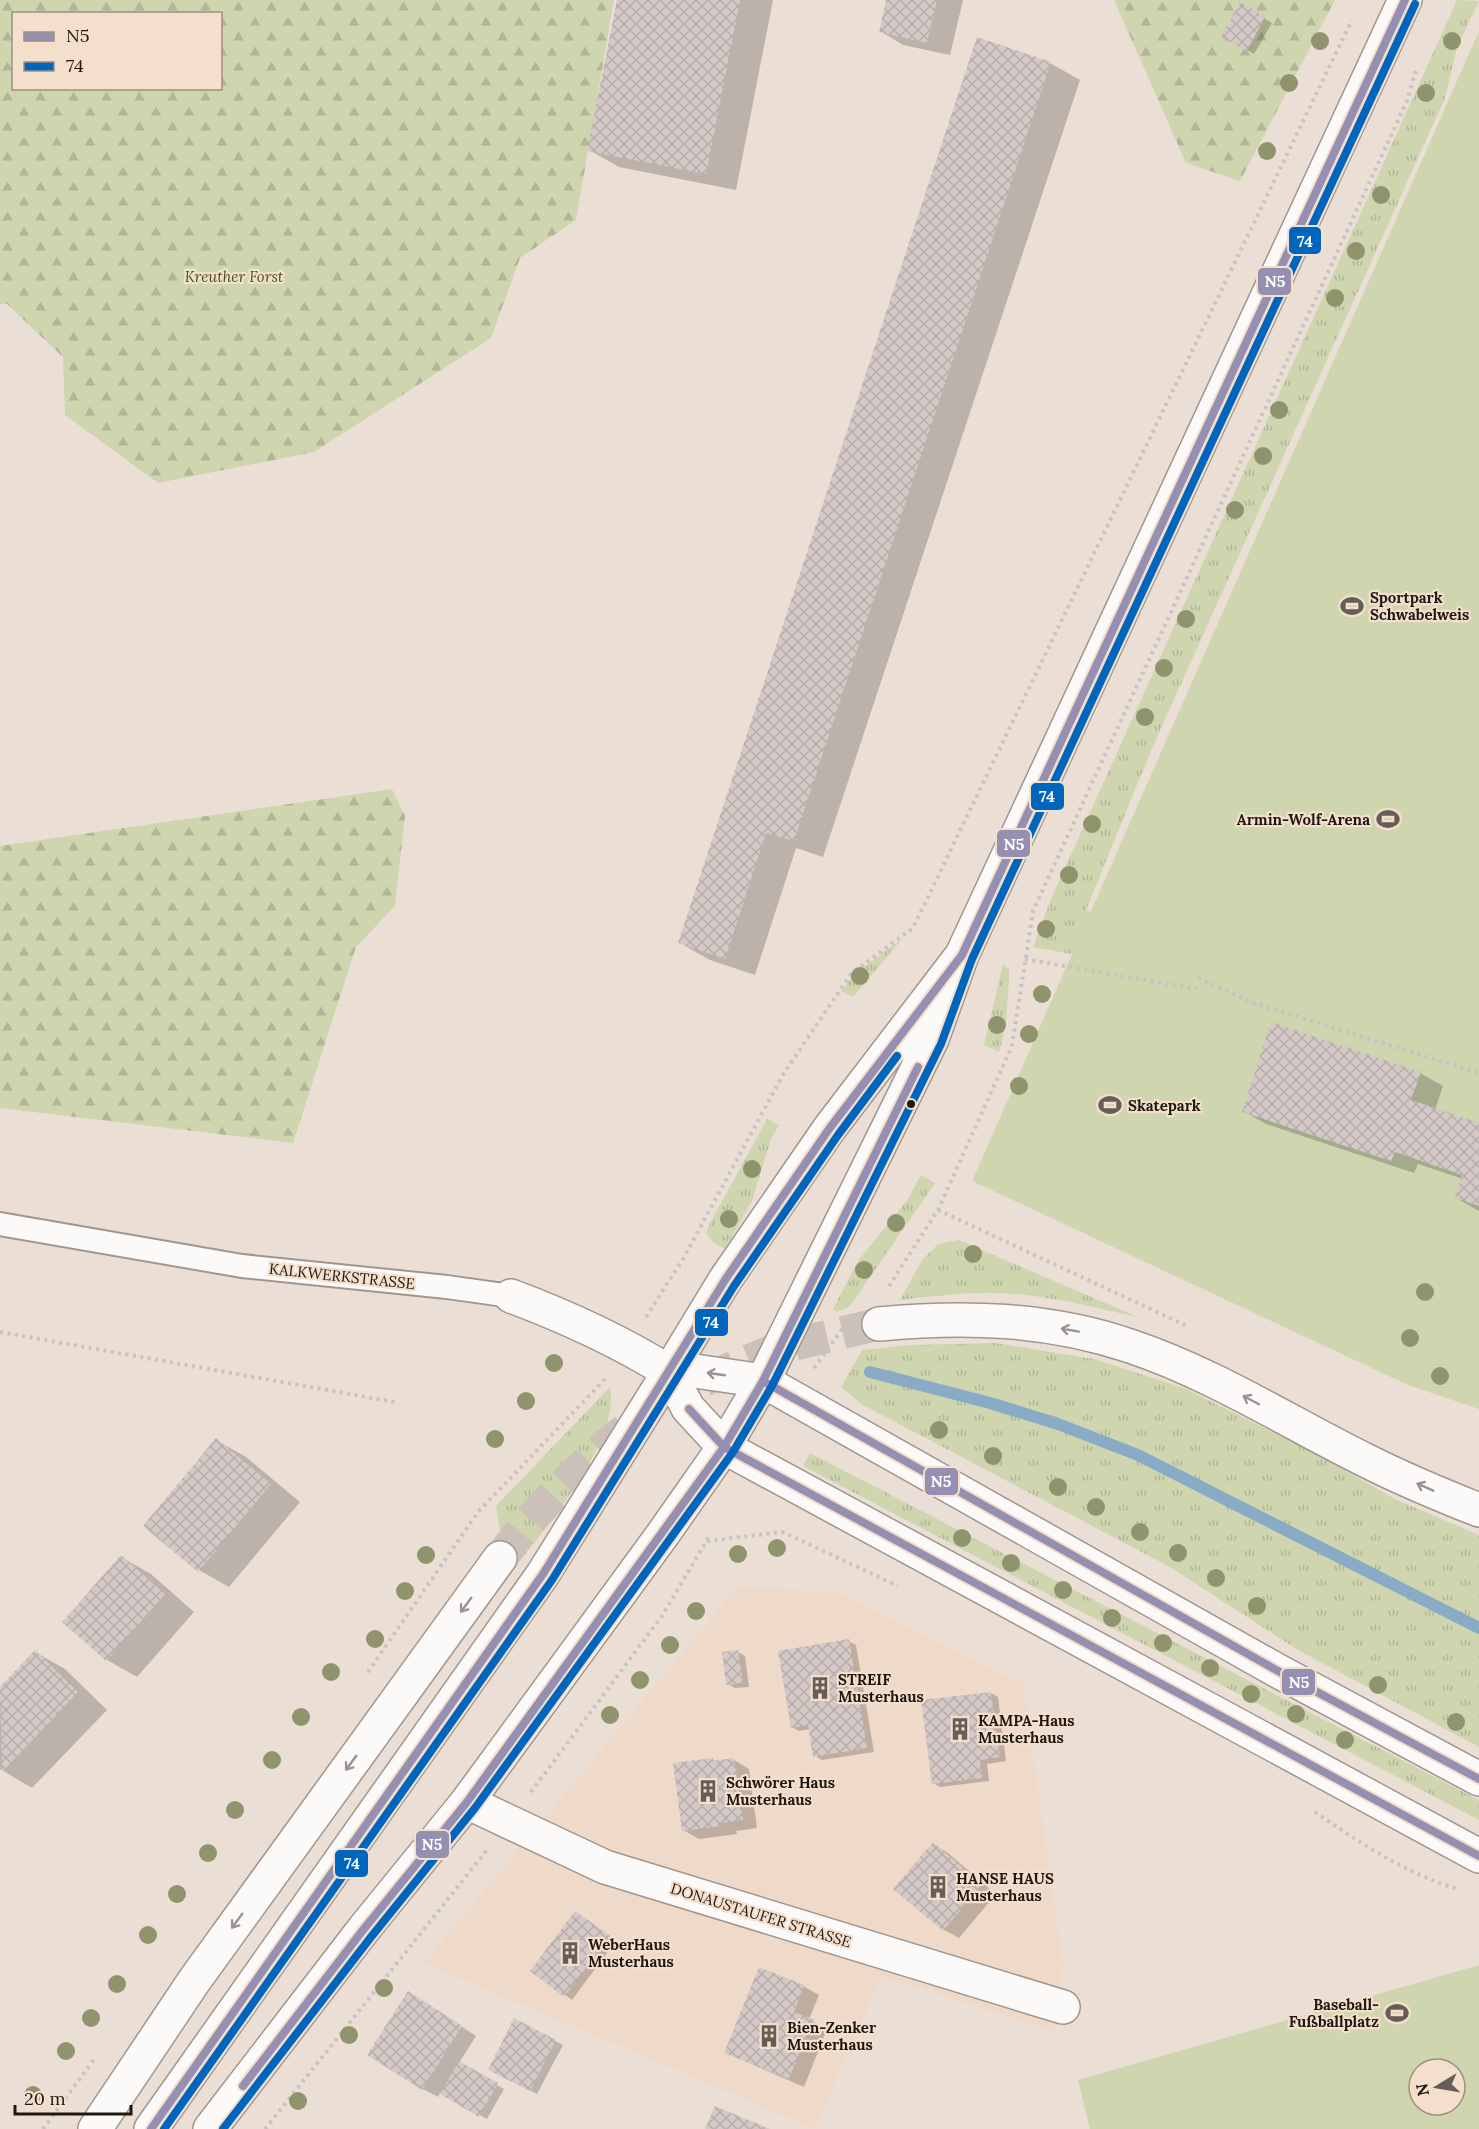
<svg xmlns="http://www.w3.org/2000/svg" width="1479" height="2129" font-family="Lora,serif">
  <defs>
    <pattern id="grass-tufts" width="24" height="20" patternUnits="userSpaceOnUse" patternTransform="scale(1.5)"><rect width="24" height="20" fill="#ced5af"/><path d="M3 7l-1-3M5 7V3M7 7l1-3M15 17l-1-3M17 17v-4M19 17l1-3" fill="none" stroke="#b0b696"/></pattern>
    <pattern id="forest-firs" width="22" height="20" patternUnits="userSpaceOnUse" patternTransform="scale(1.5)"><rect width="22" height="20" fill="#ced5af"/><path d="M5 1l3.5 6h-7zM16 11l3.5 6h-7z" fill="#b0b696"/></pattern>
    <pattern id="building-cross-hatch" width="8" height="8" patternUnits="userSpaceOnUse" patternTransform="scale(1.5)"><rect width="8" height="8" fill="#d4c9c7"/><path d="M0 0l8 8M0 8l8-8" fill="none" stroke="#b6acaa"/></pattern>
  </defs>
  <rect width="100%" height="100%" fill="#ebdfd5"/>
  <polygon fill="#efdac9" points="738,1586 841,1593 1019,1682 1022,1674 1063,1966 1056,2032 882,1976 815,2129 424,1963"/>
  <g fill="url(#grass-tufts)">
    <polygon points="1457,0 1479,1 1457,47 1445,98 1153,746 1086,910 1149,933 1152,969 1033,947 1050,901"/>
    <polygon points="903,938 853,997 842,991 853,975"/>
    <polygon points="1003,964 1009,969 1009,977 1006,1023 999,1052 984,1045"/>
    <polygon points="767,1119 779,1125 771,1139 752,1201 725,1249 713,1242 706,1233 709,1225"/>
    <polygon points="921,1175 935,1183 850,1306 837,1312 833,1309 858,1261 908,1199"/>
    <path d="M959,1240L1138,1317C1101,1309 1063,1299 1025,1295C983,1290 941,1295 900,1300L922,1260L938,1244Z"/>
    <polygon points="996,1343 1094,1359 1184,1388 1316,1454 1395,1499 1479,1535 1479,1747 1298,1650 1170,1567 863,1405 841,1387 862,1350 912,1345"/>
    <path d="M610,1387C621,1443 541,1532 508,1577L496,1506Z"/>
    <polygon points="810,1453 1479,1800 1479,1820 803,1466"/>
  </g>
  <g fill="url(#forest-firs)" fill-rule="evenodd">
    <path d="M0,0H614L576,220L520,258L491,338L314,452L158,483L65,415L63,357L7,304H0ZM14,14H220V88H14Z"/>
    <polygon points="1114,0 1335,0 1240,181 1186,163"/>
    <polygon points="392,789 405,816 395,906 356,947 293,1143 0,1108 0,846"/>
  </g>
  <g fill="#ced5af" fill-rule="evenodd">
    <polygon points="1479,31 1479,1409 1408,1385 972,1181"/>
    <path d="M1479,1965V2129H1090L1078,2080ZM1419,2069H1455V2105H1419Z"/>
  </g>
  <g fill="#0003">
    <polygon points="618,0 773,0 736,190 619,167 589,150"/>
    <polygon points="888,0 963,0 950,55 903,45 880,31"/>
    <polygon points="1240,4 1272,23 1254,54 1223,36"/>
    <polygon points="1050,63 1080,80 823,857 796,848 755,975 710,960 680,943"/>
    <polygon points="1420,1073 1443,1086 1435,1110 1479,1124 1479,1211 1456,1198 1463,1179 1418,1164 1414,1173 1266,1124 1243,1111"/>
    <polygon points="216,1440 246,1457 300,1502 229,1587 199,1570"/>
    <polygon points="121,1557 151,1574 194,1612 137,1677 107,1660 64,1622"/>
    <polygon points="848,1641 856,1645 874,1752 822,1760 815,1756 811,1729 799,1731 792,1727"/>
    <polygon points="35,1652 65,1669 107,1710 32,1788 0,1769 0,1689"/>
    <polygon points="738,1652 745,1656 749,1687 735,1688 728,1684"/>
    <polygon points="991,1693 998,1697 1006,1761 987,1764 989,1781 940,1787 933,1783"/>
    <polygon points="712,1759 717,1762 734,1760 749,1769 757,1828 736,1831 737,1834 699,1839 683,1830"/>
    <polygon points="933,1844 948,1853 996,1894 959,1938 944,1930 895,1889"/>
    <polygon points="583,1917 616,1941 572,2000 532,1971"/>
    <polygon points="803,1986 819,1995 809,2019 827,2029 804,2087 726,2053"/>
    <polygon points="423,2001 476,2036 459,2063 504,2089 487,2119 440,2093 438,2097 423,2089"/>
    <polygon points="514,2020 563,2045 537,2094 497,2073"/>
  </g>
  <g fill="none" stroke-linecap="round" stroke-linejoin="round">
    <polyline stroke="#89abc6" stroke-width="12" points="870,1372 990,1403 1058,1424 1138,1455 1479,1628"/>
  </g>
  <g fill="url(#building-cross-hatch)">
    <polygon points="617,0 740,0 706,174 587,151"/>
    <polygon points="886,0 937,0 927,43 879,32"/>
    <polygon points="1240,2 1265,17 1247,51 1221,37"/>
    <polygon points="977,37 1051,62 794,841 766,833 725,959 678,943"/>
    <polygon points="1271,1022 1421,1072 1411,1100 1479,1123 1479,1206 1455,1198 1462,1175 1395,1152 1391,1161 1242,1112"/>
    <polygon points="216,1438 271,1484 198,1572 143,1526"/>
    <polygon points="121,1555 165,1594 106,1661 62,1622"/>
    <polygon points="849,1639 867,1748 813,1757 808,1725 791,1728 778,1651"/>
    <polygon points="35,1650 78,1692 2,1772 0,1687"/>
    <polygon points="738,1650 743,1683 726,1685 722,1652"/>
    <polygon points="991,1692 1000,1757 980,1760 982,1778 932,1784 921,1700"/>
    <polygon points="713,1758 713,1761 734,1758 743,1820 722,1823 722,1826 682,1831 673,1763"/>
    <polygon points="933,1842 982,1884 943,1931 893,1889"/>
    <polygon points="575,1911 610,1936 564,1997 530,1971"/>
    <polygon points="759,1967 804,1985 794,2012 813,2019 789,2079 724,2053"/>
    <polygon points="408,1991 462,2026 422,2090 367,2055"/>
    <polygon points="514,2018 556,2040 530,2091 488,2070"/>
    <polygon points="459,2061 498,2083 479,2117 440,2094"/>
    <polygon points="715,2106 770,2129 705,2129"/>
  </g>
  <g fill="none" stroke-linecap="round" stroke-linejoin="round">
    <g stroke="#ccc1b8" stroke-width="33" stroke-dasharray="33 16" stroke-linecap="butt">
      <polyline points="704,1380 779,1348 879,1324"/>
      <path d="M500,1558C541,1504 585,1460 639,1419"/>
    </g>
    <g stroke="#a0968f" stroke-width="26">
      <polyline id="lane" points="0,1224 242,1266 447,1287 511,1296"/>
    </g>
    <g stroke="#a0968f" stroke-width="36">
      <g id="street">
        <path d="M511,1296C567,1317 618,1340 669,1372"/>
        <polyline points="467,1802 605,1867 1063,2007"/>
      </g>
    </g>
    <g stroke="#a0968f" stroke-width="36">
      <polyline id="secondary" points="962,955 829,1129 725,1280 669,1372 688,1408 724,1447 763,1381 932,1039 962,955 1405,0"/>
    </g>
    <g stroke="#a0968f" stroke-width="36">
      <g id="primary">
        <polyline points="151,2129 543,1574 669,1372 695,1371 763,1381 1278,1671 1479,1779"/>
        <polyline points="210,2129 363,1930 467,1802 663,1534 724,1447 1479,1856"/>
      </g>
    </g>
    <g stroke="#a0968f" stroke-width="36">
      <g id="highway">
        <path d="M879,1324C964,1316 1048,1318 1130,1346C1214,1374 1288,1422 1367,1461C1403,1479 1441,1495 1479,1510"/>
        <polyline points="95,2129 194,1981 500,1558"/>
      </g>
    </g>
    <g stroke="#c6c3c0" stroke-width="4" stroke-dasharray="3 4.5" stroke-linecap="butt">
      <polyline points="1025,959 1197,989"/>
      <polyline points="1198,978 1254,1003 1479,1073"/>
      <polyline points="938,1210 1187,1326"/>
      <polyline points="889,1286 938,1210 1012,1046 1033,911 1407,101 1416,70"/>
      <polyline points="646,1317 683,1259 784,1073 851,974 913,928 1352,20"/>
      <polyline points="0,1332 395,1402"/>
      <polyline points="814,1368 843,1328"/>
      <polyline points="707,1541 783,1532 898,1586"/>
      <polyline points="368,1672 478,1512 606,1378"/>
      <polyline points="531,1792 662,1616 710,1535"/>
      <path d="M1315,1812C1359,1842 1406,1874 1458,1889"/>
      <polyline points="43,2129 95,2058"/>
      <polyline points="265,2129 487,1850"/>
    </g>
    <use href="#lane" stroke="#fcfaf9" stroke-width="22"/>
    <use href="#street" stroke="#fcfaf9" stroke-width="33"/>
    <use href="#secondary" stroke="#fcfaf9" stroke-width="33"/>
    <use href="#primary" stroke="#fcfaf9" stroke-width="33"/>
    <use href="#highway" stroke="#fcfaf9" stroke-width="33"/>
    <g stroke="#f4decc" stroke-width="12">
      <g id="bus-1">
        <polyline points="763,1381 1278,1671 1479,1779"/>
        <polyline points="689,1409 724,1447 1479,1856"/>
        <polyline points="243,2086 363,1930 467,1802 724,1447 763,1381 918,1067"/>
        <polyline points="151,2129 543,1574 725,1280 829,1129 962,955 1405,0"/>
      </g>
    </g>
    <g stroke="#f4decc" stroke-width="12">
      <g id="bus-2">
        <polyline points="164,2129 552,1580 734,1286 838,1135 897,1056"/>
        <polyline points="223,2129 371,1937 475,1808 733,1452 772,1386 941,1044 972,959 1415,4"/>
      </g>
    </g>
    <use href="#bus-1" stroke="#958fb2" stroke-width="8"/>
    <use href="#bus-2" stroke="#0065bd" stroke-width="8"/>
  </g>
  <g fill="#8f946c">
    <circle cx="1320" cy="41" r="9"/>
    <circle cx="1452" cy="41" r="9"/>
    <circle cx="1289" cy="83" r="9"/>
    <circle cx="1426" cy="93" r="9"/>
    <circle cx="1267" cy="151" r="9"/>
    <circle cx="1381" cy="195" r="9"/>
    <circle cx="1356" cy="251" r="9"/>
    <circle cx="1335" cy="298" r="9"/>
    <circle cx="1279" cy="410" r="9"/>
    <circle cx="1263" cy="456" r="9"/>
    <circle cx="1235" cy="510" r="9"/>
    <circle cx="1186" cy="619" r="9"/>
    <circle cx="1164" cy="668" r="9"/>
    <circle cx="1145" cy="717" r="9"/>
    <circle cx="1092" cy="824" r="9"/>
    <circle cx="1069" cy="875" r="9"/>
    <circle cx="1046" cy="929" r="9"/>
    <circle cx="860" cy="976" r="9"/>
    <circle cx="1042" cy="994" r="9"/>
    <circle cx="997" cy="1025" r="9"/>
    <circle cx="1029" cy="1034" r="9"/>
    <circle cx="1019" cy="1086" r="9"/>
    <circle cx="752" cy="1169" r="9"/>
    <circle cx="729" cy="1219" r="9"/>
    <circle cx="896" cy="1223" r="9"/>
    <circle cx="973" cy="1254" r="9"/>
    <circle cx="864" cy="1270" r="9"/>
    <circle cx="1425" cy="1292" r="9"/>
    <circle cx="1410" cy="1338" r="9"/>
    <circle cx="554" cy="1363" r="9"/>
    <circle cx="1440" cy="1376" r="9"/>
    <circle cx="526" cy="1401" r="9"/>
    <circle cx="939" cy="1430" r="9"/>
    <circle cx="495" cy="1439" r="9"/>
    <circle cx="993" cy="1456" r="9"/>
    <circle cx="1058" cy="1487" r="9"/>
    <circle cx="1096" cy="1507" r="9"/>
    <circle cx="1140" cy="1532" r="9"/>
    <circle cx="962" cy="1538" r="9"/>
    <circle cx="777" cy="1548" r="9"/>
    <circle cx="1178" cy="1553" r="9"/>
    <circle cx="738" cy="1554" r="9"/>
    <circle cx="426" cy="1555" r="9"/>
    <circle cx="1011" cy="1563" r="9"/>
    <circle cx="1216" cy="1578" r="9"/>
    <circle cx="1063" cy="1590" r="9"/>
    <circle cx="405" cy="1591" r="9"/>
    <circle cx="1257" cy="1606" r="9"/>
    <circle cx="696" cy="1611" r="9"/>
    <circle cx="1112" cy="1618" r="9"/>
    <circle cx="375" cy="1639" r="9"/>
    <circle cx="1163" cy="1643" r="9"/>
    <circle cx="670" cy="1645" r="9"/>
    <circle cx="1210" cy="1668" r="9"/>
    <circle cx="331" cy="1672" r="9"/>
    <circle cx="640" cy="1680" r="9"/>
    <circle cx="1378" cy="1685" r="9"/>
    <circle cx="1251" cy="1694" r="9"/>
    <circle cx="1296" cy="1714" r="9"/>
    <circle cx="610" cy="1715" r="9"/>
    <circle cx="301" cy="1717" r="9"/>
    <circle cx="1456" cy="1722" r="9"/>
    <circle cx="1345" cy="1740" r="9"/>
    <circle cx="272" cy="1760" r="9"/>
    <circle cx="235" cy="1810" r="9"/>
    <circle cx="208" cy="1853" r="9"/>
    <circle cx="177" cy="1894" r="9"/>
    <circle cx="148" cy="1935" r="9"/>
    <circle cx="117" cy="1984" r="9"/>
    <circle cx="384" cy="1988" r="9"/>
    <circle cx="91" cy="2018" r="9"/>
    <circle cx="349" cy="2035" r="9"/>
    <circle cx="66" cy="2051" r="9"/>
    <circle cx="33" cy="2095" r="9"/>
    <circle cx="298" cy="2101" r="9"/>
  </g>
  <defs><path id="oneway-shaft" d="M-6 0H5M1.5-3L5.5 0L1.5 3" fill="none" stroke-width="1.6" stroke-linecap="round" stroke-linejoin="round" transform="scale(1.5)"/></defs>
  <g stroke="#999491">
    <use href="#oneway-shaft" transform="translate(1070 1330) rotate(-170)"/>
    <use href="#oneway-shaft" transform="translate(716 1374) rotate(-172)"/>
    <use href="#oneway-shaft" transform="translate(1251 1400) rotate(-152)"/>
    <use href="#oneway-shaft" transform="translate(1425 1487) rotate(-156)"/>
    <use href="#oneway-shaft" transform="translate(466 1605) rotate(126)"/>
    <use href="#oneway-shaft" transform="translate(351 1763) rotate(126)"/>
    <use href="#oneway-shaft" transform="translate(237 1921) rotate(126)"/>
  </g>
  <defs>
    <g id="stadium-bare" transform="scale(1.8)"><path d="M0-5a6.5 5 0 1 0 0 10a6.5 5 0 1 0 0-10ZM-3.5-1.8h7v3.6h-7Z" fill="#665e56" stroke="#f4decc" stroke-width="2.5" paint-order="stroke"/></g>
    <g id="building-bare" transform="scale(1.8)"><path d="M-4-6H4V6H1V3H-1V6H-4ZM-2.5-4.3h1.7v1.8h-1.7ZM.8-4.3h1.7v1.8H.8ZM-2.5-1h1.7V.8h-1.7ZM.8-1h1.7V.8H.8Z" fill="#665e56" stroke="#f4decc" stroke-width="2.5" paint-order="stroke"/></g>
  </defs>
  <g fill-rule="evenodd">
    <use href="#stadium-bare" x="1352" y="606"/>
    <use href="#stadium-bare" x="1388" y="819"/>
    <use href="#stadium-bare" x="1110" y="1105"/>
    <use href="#building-bare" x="820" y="1688"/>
    <use href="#building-bare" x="960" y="1729"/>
    <use href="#building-bare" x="708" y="1791"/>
    <use href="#building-bare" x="938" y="1887"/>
    <use href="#building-bare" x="570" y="1953"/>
    <use href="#stadium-bare" x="1397" y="2013"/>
    <use href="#building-bare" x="769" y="2036"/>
  </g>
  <circle fill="#1f1811" stroke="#f4decc" stroke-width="2" cx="911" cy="1104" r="5"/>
  <g text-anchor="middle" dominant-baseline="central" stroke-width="4.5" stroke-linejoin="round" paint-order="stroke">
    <g font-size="15" font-style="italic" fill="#445716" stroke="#f4decc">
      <text x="234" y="276">Kreuther Forst</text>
    </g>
    <g font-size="15" font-weight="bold" fill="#1f1811" stroke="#f4decc" text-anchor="start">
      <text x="1370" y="597">Sportpark<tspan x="1370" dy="17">Schwabelweis</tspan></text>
      <text x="1370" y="819" text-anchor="end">Armin-Wolf-Arena</text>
      <text x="1128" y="1105">Skatepark</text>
      <text x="838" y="1679">STREIF<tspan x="838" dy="17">Musterhaus</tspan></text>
      <text x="978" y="1720">KAMPA-Haus<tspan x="978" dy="17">Musterhaus</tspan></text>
      <text x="726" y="1782">Schwörer Haus<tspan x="726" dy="17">Musterhaus</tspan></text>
      <text x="956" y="1878">HANSE HAUS<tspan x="956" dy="17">Musterhaus</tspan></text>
      <text x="588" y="1944">WeberHaus<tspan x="588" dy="17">Musterhaus</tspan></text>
      <text x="1379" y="2004" text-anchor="end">Baseball-<tspan x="1379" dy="17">Fußballplatz</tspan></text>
      <text x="787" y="2027">Bien-Zenker<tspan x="787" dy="17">Musterhaus</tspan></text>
    </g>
    <g font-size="15" fill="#1f1811" stroke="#f4decc">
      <text transform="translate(342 1276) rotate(6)">KALKWERKSTRASSE</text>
      <text transform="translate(761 1915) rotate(17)">DONAUSTAUFER STRASSE</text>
    </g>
  </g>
  <g stroke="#f4decc" stroke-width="2">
    <rect x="1288" y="226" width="34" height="29" rx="6" fill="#0065bd"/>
    <rect x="1257" y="267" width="35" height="29" rx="6" fill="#958fb2"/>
    <rect x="1030" y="782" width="35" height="29" rx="6" fill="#0065bd"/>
    <rect x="996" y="829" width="35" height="29" rx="6" fill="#958fb2"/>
    <rect x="694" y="1308" width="35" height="29" rx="6" fill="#0065bd"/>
    <rect x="924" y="1467" width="35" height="29" rx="6" fill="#958fb2"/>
    <rect x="1281" y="1668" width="35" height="28" rx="6" fill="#958fb2"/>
    <rect x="415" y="1830" width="35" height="29" rx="6" fill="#958fb2"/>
    <rect x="334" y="1849" width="35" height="29" rx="6" fill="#0065bd"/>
  </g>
  <g font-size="16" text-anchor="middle" font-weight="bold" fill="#fff">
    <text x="1305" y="247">74</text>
    <text x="1275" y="287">N5</text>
    <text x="1047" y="802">74</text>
    <text x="1014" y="850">N5</text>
    <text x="711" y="1328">74</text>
    <text x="941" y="1487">N5</text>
    <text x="1299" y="1688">N5</text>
    <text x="432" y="1850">N5</text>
    <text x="352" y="1869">74</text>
  </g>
  <rect x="12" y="12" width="210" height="78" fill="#f4decc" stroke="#9f8f81" stroke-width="1.5"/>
  <rect x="24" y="32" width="30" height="9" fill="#958fb2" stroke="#9f8f81" stroke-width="1.5"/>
  <text x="66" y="42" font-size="18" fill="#1f1811">N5</text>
  <rect x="24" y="62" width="30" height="9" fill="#0065bd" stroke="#9f8f81" stroke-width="1.5"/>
  <text x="66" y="72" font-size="18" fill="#1f1811">74</text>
  <g transform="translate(1437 2087) rotate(259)"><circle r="28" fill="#f4decc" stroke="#9f8f81" stroke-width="1.5"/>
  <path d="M0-4.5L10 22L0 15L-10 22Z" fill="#665e56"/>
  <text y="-9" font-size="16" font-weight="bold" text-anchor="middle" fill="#1f1811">N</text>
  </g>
  <path d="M15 2105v9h116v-9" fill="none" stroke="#1f1811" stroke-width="3"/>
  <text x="24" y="2105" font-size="18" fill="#1f1811" stroke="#f4decc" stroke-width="4.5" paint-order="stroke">20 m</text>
</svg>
